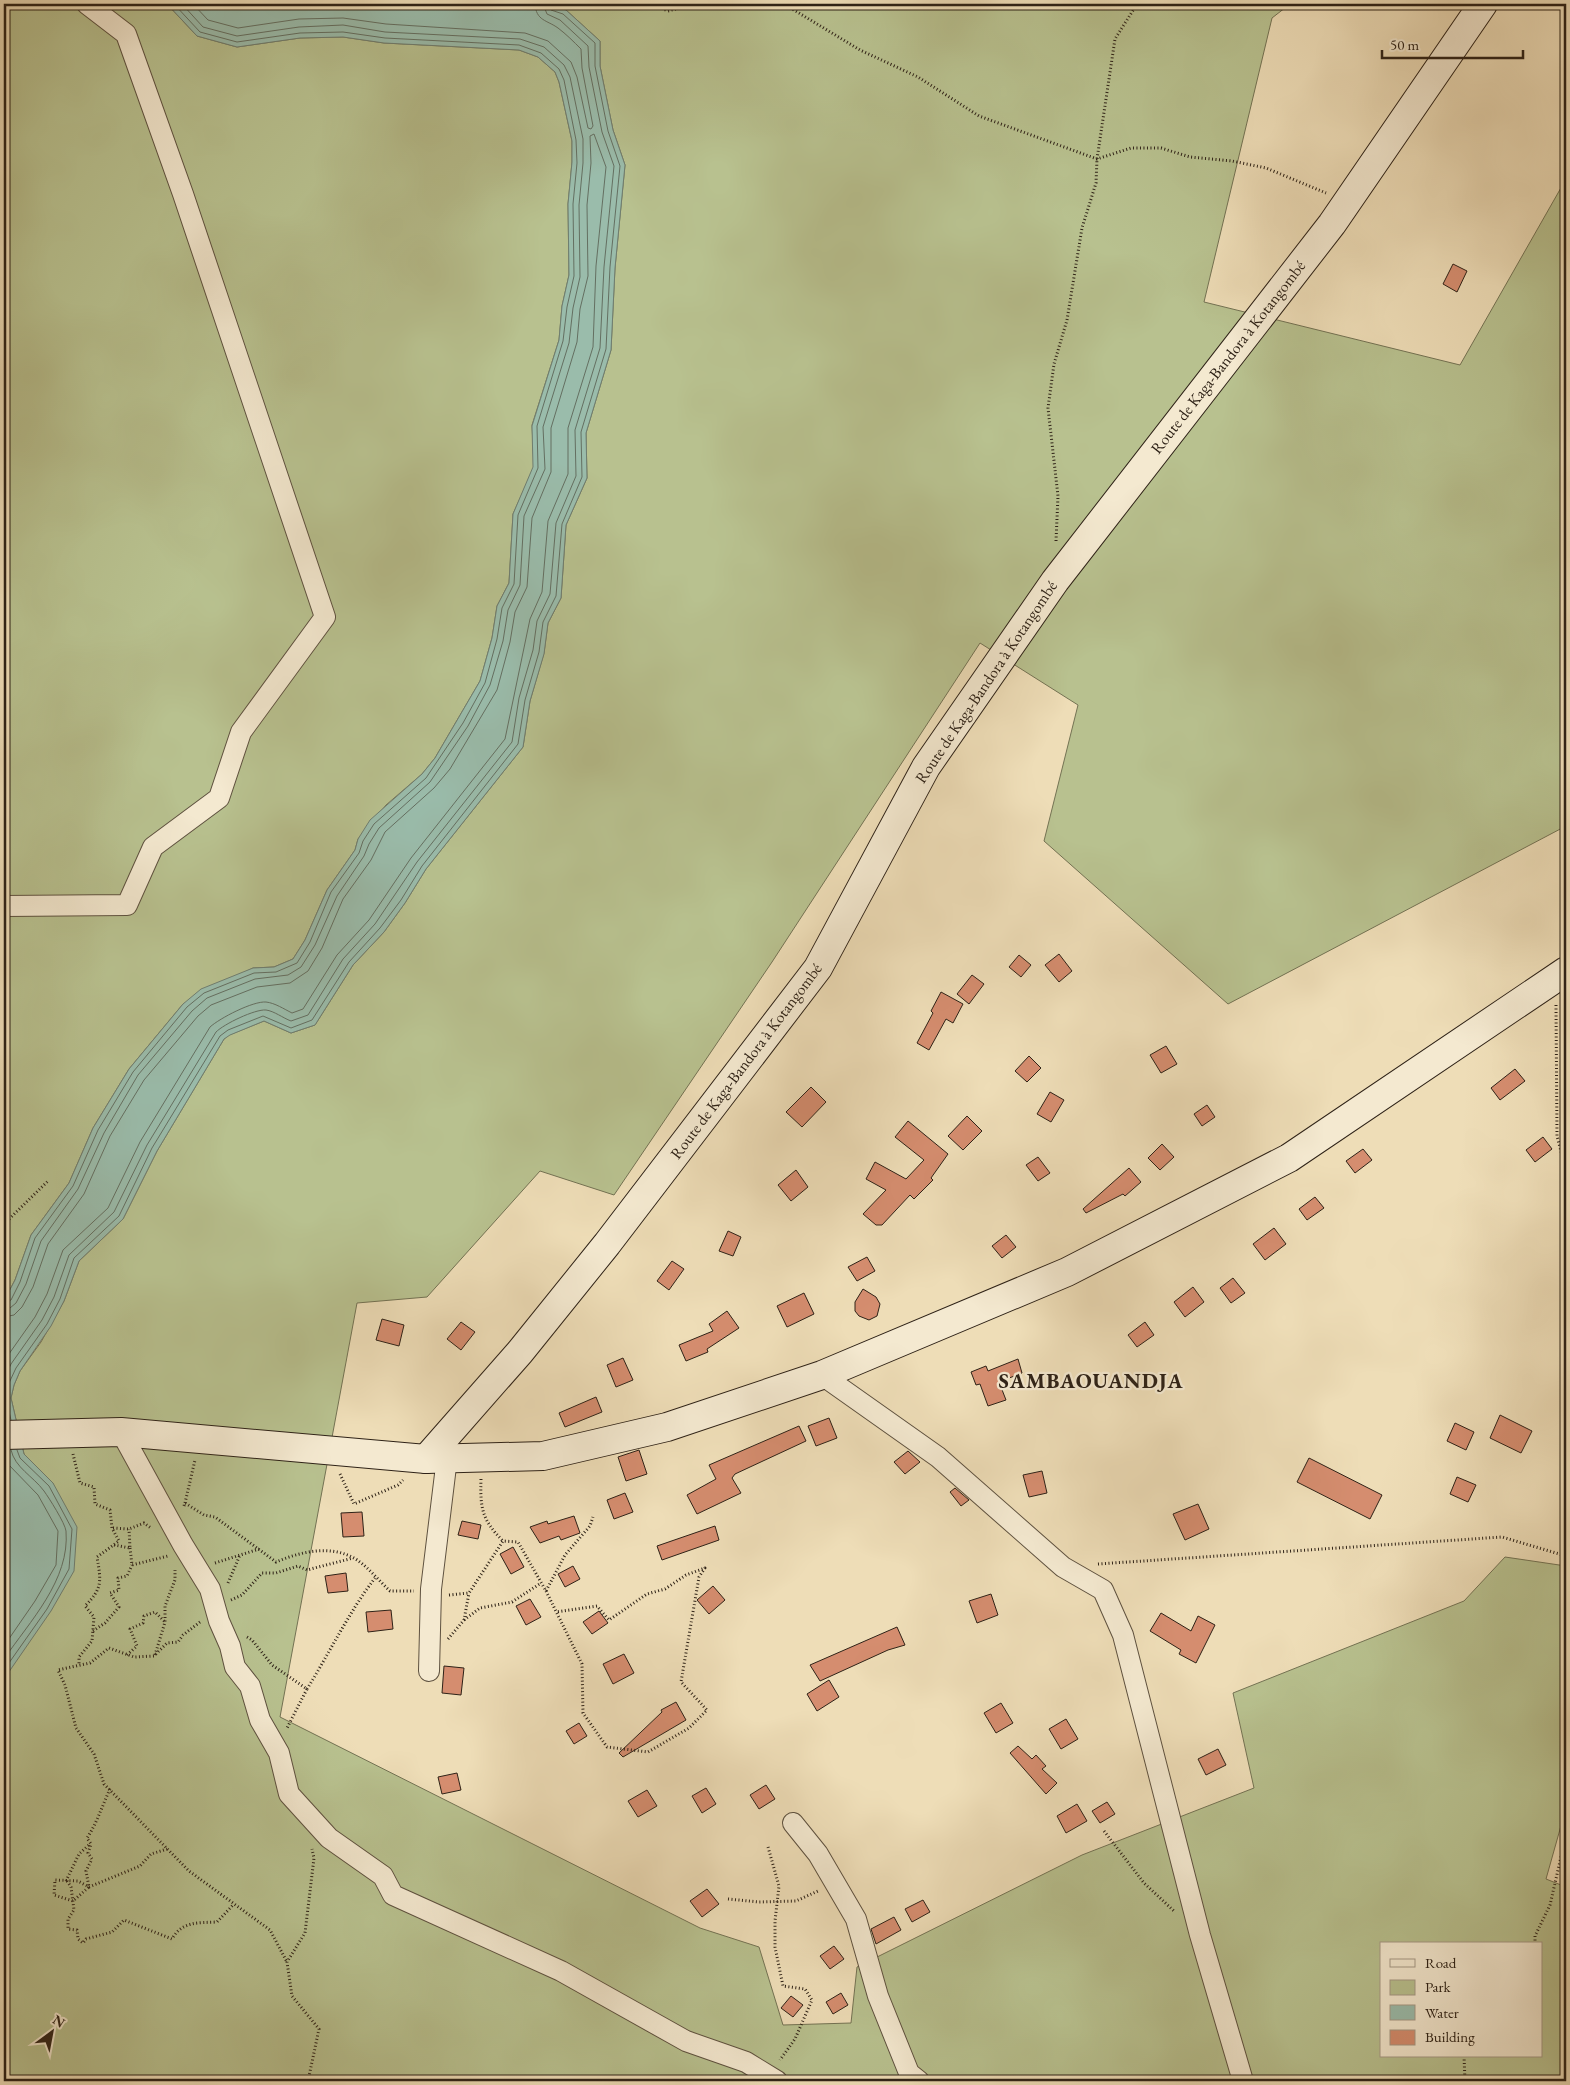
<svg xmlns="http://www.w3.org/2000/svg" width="1570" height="2085" font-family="'EB Garamond',serif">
  <rect width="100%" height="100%" fill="#eeddb7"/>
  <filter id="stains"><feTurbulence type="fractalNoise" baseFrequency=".004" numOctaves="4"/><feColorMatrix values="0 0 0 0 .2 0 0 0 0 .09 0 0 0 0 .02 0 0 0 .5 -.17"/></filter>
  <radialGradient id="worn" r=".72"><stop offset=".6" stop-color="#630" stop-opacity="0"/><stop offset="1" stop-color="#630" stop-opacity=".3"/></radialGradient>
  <g fill="#b8c18f" stroke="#737253" fill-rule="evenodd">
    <polygon points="4,4 167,4 197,36 237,47 300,38 343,37 384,43 519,50 538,57 555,72 559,82 572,141 572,162 568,204 569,275 562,306 559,340 532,425 534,467 513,514 509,583 497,606 492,638 480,681 435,758 422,774 386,805 358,839 355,850 327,890 305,940 293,959 274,967 253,968 183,1004 129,1069 93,1128 69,1183 31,1235 15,1280 4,1301"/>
    <path d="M547,4H1290L1272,18L1204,302L1460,365L1566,179V826L1228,1004L1044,841L1078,705L980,643L772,962L614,1195L540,1171L427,1297L357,1303L280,1717L700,1928L759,1947L783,2025L851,2023L857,1967L1082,1855L1254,1788L1233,1693L1464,1601L1505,1557L1566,1566V1808L1546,1879L1566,1887V2081H4V1679L53,1483L24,1454L11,1398L14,1385L20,1371L41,1342L64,1301L79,1261L123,1219L157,1151L224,1039L229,1035L264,1021L291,1033L315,1025L353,965L384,932L405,903L426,869L523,747L530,701L544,653L548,623L561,598L566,525L587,478L586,433L611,350L615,268L625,165L613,130L600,66V41L566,10ZM1381,1944H1541V2056H1381Z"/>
  </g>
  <polygon fill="#9abcab" stroke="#6f7e70" points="167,4 547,4 566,10 600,41 600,66 613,130 625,165 615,268 611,350 586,433 587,478 566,525 561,598 548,623 544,654 530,701 523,747 426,869 405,903 384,932 353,965 315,1025 291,1033 264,1021 230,1035 224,1039 157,1151 123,1219 79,1261 64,1301 51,1326 20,1371 14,1385 11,1398 24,1454 53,1483 77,1527 74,1571 51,1611 4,1679 4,1301 15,1280 31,1235 69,1183 93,1128 129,1069 183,1004 201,989 253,968 274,967 293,959 305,940 327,890 355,850 358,839 370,820 422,774 435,758 480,681 492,638 497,606 509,583 513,514 533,467 532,426 559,340 562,306 569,275 568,204 572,162 572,141 559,82 555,72 538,57 519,50 384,43 343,37 300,38 237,47 197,36"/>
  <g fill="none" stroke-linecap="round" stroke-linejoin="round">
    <g stroke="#646f61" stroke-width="1">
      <path d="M193,4L208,20L238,28L299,19L343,18L386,24L525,33L548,41L571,62L577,77L588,128L591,129L593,126L582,68L581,49C574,42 566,34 558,28C547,20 536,21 535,4"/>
      <polyline points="4,1303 11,1300 20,1282 35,1238 73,1186 98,1130 133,1072 187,1007 204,993 254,973 276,972 297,963 310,942 331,892 359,853 363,841 374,824 426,778 463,723 485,683 497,639 502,608 514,584 518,515 538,468 537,426 563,341 567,307 574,276 573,204 577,163 576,140 564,80 559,69 541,53 519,45 385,38 343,32 300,33 237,42 200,32 174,4"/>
      <polyline points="4,1309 10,1308 16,1303 26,1284 41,1241 78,1189 104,1133 138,1075 192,1011 207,998 255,979 288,975 301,967 315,945 337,896 364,856 369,844 379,828 430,782 468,726 490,685 503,641 508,610 520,585 524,516 545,469 543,427 569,343 573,308 580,277 579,205 583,163 583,139 570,77 564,65 544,47 520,39 385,32 343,25 299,27 237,36 203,27 182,4"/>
      <path d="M4,1317L14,1315L22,1307L33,1287L48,1244L84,1194L110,1136L144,1080L198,1016L211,1005L257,987L290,983L308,971L322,948L343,899L371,860L385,832L434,788L450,769L497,690L510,642L515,612L527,587L532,518L551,472V428L577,342L580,309L588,276L587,205L591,163L590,136L594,134L606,167L596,266L593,347L568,428V474L548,521L542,592L530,619L505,739L411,858L369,920L337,955L303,1009L292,1013C284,1009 275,1003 266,1002C253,1001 220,1018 210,1027L140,1142L108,1208L63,1250L47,1294L35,1317L4,1361"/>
      <path d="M4,1379L11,1364L42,1320L54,1297L69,1255L114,1212L147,1145L216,1032C224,1024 255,1009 266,1010C274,1011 283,1018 291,1021L308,1015L343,959L375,924L417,862L512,742L519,698L533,650L537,621L550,594L556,523L576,476L575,430L600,348L604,267L614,166L602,132L589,67L588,46L560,20L547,14L543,4"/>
      <polyline points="11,1420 6,1399 9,1383 16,1368 47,1324 60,1299 74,1258 119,1216 152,1148 220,1036 228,1030 263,1016 291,1028 312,1020 349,962 380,928 401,900 422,866 518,744 525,700 539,652 543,622 556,596 562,524 582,477 581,432 606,349 610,267 620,166 608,131 595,66 595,43 563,14 551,10 549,4"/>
      <polyline points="4,1452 8,1464 38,1495 58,1531 56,1565 35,1601 4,1646"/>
      <path d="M4,1659C30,1621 70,1580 66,1531C65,1523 49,1498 44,1491C33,1476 15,1468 11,1450"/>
      <polyline points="4,1670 47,1609 69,1569 72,1529 49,1486 20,1458 17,1450"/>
    </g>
  </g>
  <g fill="#d58d6f" stroke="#2e2217">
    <polygon points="1453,264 1467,271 1457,292 1443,284"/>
    <polygon points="1059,954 1072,971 1059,982 1045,965"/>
    <polygon points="1019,955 1031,965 1021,977 1009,967"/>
    <polygon points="972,975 984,984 969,1004 957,994"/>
    <polygon points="941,992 963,1004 953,1023 946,1019 929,1050 917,1043 933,1013 931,1011"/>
    <polygon points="1166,1046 1177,1064 1161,1073 1150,1055"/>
    <polygon points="1029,1056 1041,1068 1027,1082 1015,1071"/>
    <polygon points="1515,1069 1525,1081 1500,1100 1491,1088"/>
    <polygon points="811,1087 826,1102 802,1127 786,1112"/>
    <polygon points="1050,1092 1064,1100 1051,1122 1037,1114"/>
    <polygon points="1207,1105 1215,1117 1202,1126 1194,1114"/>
    <polygon points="967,1116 982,1131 963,1150 948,1136"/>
    <polygon points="908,1121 948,1154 931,1178 933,1180 914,1199 910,1195 882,1225 876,1225 863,1214 886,1190 866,1179 875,1162 906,1179 924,1160 895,1137"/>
    <polygon points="1543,1137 1552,1149 1535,1162 1526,1150"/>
    <polygon points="1162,1144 1174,1157 1160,1170 1148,1158"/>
    <polygon points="1363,1149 1372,1160 1355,1173 1346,1161"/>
    <polygon points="1038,1157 1050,1173 1038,1181 1026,1165"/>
    <polygon points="1129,1168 1141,1182 1125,1196 1123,1194 1086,1213 1083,1209"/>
    <polygon points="796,1170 808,1187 791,1201 778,1185"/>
    <polygon points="1315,1197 1324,1208 1307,1220 1299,1209"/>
    <polygon points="1274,1228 1286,1244 1265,1260 1253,1244"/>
    <polygon points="728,1231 741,1237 733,1256 719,1251"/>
    <polygon points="1006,1235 1016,1247 1002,1258 992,1246"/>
    <polygon points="867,1257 875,1271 857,1281 848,1267"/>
    <polygon points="672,1261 684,1269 669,1290 657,1281"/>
    <polygon points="1233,1278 1245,1293 1231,1303 1220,1288"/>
    <polygon points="1193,1287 1204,1302 1185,1317 1174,1302"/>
    <polygon points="863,1289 876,1297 880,1304 877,1316 869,1320 859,1316 855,1311 855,1302"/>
    <polygon points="804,1293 814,1314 787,1327 777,1306"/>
    <polygon points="727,1311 739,1328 707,1349 708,1352 686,1361 679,1345 713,1331 709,1324"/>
    <polygon points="382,1319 404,1325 399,1346 376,1340"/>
    <polygon points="461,1322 475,1332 461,1350 447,1339"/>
    <polygon points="1145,1322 1154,1335 1137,1347 1128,1335"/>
    <polygon points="623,1358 633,1380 616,1387 607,1365"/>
    <polygon points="1018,1359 1022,1373 999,1382 1006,1400 988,1406 980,1384 976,1385 971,1372 986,1366 988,1371"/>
    <polygon points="596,1397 602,1412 565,1427 559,1413"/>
    <polygon points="1500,1415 1532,1431 1521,1453 1490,1438"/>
    <polygon points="829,1418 837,1438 816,1446 808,1426"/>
    <polygon points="1455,1423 1474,1432 1466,1450 1447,1441"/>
    <polygon points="799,1426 806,1441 735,1474 732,1478 741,1493 697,1514 687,1495 716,1479 709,1465"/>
    <polygon points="639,1450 647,1474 626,1481 618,1457"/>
    <polygon points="908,1451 920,1462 905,1474 894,1462"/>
    <polygon points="1309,1458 1382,1495 1370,1519 1297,1482"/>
    <polygon points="1042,1471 1047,1493 1029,1497 1023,1475"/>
    <polygon points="1457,1477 1476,1485 1468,1502 1450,1494"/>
    <polygon points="955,1488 969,1500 961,1506 950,1492"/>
    <polygon points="625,1493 633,1512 614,1519 607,1500"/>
    <polygon points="1198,1504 1209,1529 1185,1540 1173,1514"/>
    <polygon points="362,1512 364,1536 343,1537 341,1513"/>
    <polygon points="574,1516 580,1533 561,1540 559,1536 540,1543 530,1527 547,1521 548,1524"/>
    <polygon points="462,1521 481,1525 478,1539 458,1535"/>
    <polygon points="715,1526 719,1540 662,1560 657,1546"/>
    <polygon points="513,1547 524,1567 511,1574 500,1554"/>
    <polygon points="573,1566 580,1579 565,1587 558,1574"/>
    <polygon points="346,1573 348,1591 328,1593 325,1576"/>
    <polygon points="713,1586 725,1600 709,1614 697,1600"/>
    <polygon points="991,1594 998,1615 977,1623 969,1601"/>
    <polygon points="530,1599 541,1617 526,1625 516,1606"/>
    <polygon points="391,1610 393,1629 368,1632 366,1612"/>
    <polygon points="599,1611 608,1623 592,1634 583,1622"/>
    <polygon points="1161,1613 1191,1631 1198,1616 1215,1625 1196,1663 1179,1654 1181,1650 1150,1631"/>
    <polygon points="897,1627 905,1645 888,1650 820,1681 810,1665"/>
    <polygon points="624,1654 634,1673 613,1684 603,1664"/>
    <polygon points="444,1666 464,1668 461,1695 442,1693"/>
    <polygon points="829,1680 839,1697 817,1711 807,1694"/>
    <polygon points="676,1702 686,1720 623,1757 619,1753 662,1712 661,1710"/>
    <polygon points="1001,1703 1013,1723 996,1733 984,1713"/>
    <polygon points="1066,1719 1078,1739 1061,1749 1049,1729"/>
    <polygon points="579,1723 587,1736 574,1744 566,1731"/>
    <polygon points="1018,1746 1032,1759 1036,1755 1046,1766 1042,1769 1057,1783 1046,1794 1010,1753"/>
    <polygon points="1218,1749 1226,1765 1206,1775 1198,1759"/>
    <polygon points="457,1773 461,1790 442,1794 438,1777"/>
    <polygon points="766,1785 775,1799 759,1809 750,1795"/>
    <polygon points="706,1788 716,1804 702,1813 692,1796"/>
    <polygon points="647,1790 657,1806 638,1817 628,1801"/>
    <polygon points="1107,1802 1115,1814 1100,1823 1092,1811"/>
    <polygon points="1077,1804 1087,1821 1066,1833 1057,1816"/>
    <polygon points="707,1889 719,1904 702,1917 690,1901"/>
    <polygon points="923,1900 930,1912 912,1922 905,1909"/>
    <polygon points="894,1917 901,1930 876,1944 871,1929"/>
    <polygon points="834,1946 844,1959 830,1969 820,1956"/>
    <polygon points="841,1993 848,2005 833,2014 826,2002"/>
    <polygon points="791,1996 803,2005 793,2017 781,2008"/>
  </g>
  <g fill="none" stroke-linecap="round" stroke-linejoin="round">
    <g stroke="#5e513f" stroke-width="22">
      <g id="street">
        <polyline points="4,906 127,905 153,847 219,798 241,732 325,617 183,194 126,34 87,4"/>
        <polyline points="822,1375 938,1457 1063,1567 1103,1590 1123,1635 1200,1935 1243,2081"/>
        <polyline points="121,1432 183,1545 210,1589 219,1621 230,1646 235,1667 250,1686 260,1720 279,1753 289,1794 329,1838 383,1876 393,1895 561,1971 686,2041 746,2062 777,2081"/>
        <polyline points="429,1671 431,1589 447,1458"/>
        <polyline points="793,1823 818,1854 856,1919 878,1996 909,2073 919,2081"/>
      </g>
    </g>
    <g stroke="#2e2217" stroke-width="30">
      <g id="secondary">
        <polyline points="4,1435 121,1432 426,1459 543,1456 667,1427 822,1375 1067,1272 1289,1158 1566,971"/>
        <polyline points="426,1459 520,1352 607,1244 818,968 926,767 1055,581 1332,224 1483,4"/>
      </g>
    </g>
    <g stroke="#2e2217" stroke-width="3" stroke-dasharray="1 2.5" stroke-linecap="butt">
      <polyline points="652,4 668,11 696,4"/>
      <polyline points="784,4 860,50 918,77 979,116 1097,159 1131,148 1161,148 1190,157 1232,161 1266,168 1326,193"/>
      <polyline points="1056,541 1058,496 1048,408 1054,364 1067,320 1082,228 1096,183 1097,159 1115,39 1137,4"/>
      <polyline points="1556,1005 1557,1136 1566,1170"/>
      <polyline points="4,1224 48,1181"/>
      <path d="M73,1454L80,1483L94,1487L95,1504L110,1510L112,1528L119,1541L97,1557C101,1581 103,1588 85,1606L94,1617L92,1641L79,1657V1664"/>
      <polyline points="340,1474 354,1504 398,1485 403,1480"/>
      <path d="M481,1479C480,1508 482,1520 503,1541"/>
      <polyline points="185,1503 195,1460"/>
      <path d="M184,1506L185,1503L204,1515L215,1517L276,1562C300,1552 328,1545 352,1557C366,1564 379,1581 390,1591H414"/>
      <polyline points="113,1528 129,1529 144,1523 151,1528"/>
      <polyline points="114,1545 130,1548 129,1529"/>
      <polyline points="130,1548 132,1565 168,1556"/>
      <polyline points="215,1563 259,1549"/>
      <polyline points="1098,1564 1502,1537 1566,1556"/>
      <polyline points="228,1583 240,1555"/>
      <polyline points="546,1591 582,1664 583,1713 607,1747 648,1752 689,1728 707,1710 681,1682 699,1577 705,1568 686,1575 665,1589 647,1594 609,1620 597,1606 556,1612"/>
      <polyline points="449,1595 469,1593 503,1541 518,1542 546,1591 565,1555 590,1526 593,1517"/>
      <polyline points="231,1600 242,1595 262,1573 276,1573 298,1566 307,1570 353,1558"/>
      <polyline points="464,1620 480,1608 512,1602 541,1583"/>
      <polyline points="200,1622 183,1635 178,1642 167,1643 154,1656 134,1657 109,1648 90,1663 58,1670 65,1685 76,1728 94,1754 104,1784 189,1871 270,1930 287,1962"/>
      <polyline points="93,1631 105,1623 119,1607 110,1593 119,1590 118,1578 127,1576 132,1565"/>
      <polyline points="247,1637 252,1640 272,1665 307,1689 287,1728"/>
      <polyline points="448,1639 464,1620 469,1593"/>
      <polyline points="127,1655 137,1646 130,1629 143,1623 144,1616 155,1612 165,1622"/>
      <polyline points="155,1655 165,1622 165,1606 175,1580 175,1570"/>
      <path d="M307,1689C330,1652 349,1612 375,1578"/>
      <path d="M110,1789C102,1806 97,1823 87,1838L91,1844L88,1853L92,1859L86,1871L89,1887L73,1901L54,1895L55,1880L78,1881L89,1887L140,1866L151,1854L167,1849"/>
      <polyline points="1104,1831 1144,1883 1174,1911"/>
      <polyline points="768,1847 779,1886 775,1921 775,1947 783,1986 805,1989 812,2000 795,2039 780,2060"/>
      <polyline points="66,1881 79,1854 90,1844"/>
      <path d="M67,1881L71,1887L74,1910L68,1919V1929L77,1930L78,1939L83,1943L86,1939L112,1932L124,1920L172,1939C182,1921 198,1923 217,1922L234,1904"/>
      <polyline points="728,1899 759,1902 796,1901 818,1891"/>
      <polyline points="1535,1944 1535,1936 1550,1905 1566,1835"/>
      <polyline points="1464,2056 1465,2081"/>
      <polyline points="308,2081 319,2029 292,1996 287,1962 305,1933 314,1858 312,1849"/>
    </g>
    <use href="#street" stroke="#f4e9d0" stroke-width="20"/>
    <use href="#secondary" stroke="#f4e9d0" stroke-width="28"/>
  </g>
  <g text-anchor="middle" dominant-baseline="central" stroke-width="4.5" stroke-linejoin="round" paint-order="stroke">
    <g font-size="16" fill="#2e2217" stroke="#f4e9d0">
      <text transform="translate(1228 357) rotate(-52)">Route de Kaga-Bandora à Kotangombé</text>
      <text transform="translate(986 682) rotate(-56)">Route de Kaga-Bandora à Kotangombé</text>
      <text transform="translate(746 1061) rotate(-53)">Route de Kaga-Bandora à Kotangombé</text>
    </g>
    <g font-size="21" font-weight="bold" letter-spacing="1" fill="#2e2217" stroke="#f4e9d0">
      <text x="1091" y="1380">SAMBAOUANDJA</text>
    </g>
  </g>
  <rect width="1570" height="2085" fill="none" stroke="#eeddb7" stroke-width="20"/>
  <rect x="5" y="5" width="1560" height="2075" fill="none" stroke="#2e2217" stroke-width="2.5"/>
  <rect x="10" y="10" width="1550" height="2065" fill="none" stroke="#2e2217"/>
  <rect x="1380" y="1942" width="162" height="115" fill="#f4e9d0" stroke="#a59986"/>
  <rect x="1390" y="1959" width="25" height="8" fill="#f4e9d0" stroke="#a59986"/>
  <text x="1425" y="1968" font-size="15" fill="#2e2217">Road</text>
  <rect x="1390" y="1980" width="25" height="15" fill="#b8c18f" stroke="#a59986"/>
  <text x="1425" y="1992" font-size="15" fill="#2e2217">Park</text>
  <rect x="1390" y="2005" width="25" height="15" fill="#9abcab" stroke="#a59986"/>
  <text x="1425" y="2018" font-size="15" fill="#2e2217">Water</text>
  <rect x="1390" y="2030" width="25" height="15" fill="#d58d6f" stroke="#a59986"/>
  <text x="1425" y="2042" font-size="15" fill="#2e2217">Building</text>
  <g transform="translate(52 2032) rotate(32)" stroke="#f4e9d0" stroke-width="4" paint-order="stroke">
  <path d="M0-4L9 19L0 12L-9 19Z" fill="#2e2217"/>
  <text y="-8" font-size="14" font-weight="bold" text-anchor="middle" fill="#2e2217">N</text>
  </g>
  <path d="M1382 50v8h141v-8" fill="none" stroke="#2e2217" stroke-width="2.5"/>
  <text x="1390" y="50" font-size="15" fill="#2e2217" stroke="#f4e9d0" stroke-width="4" paint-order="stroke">50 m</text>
  <rect width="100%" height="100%" filter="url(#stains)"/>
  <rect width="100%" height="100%" fill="url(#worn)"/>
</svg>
